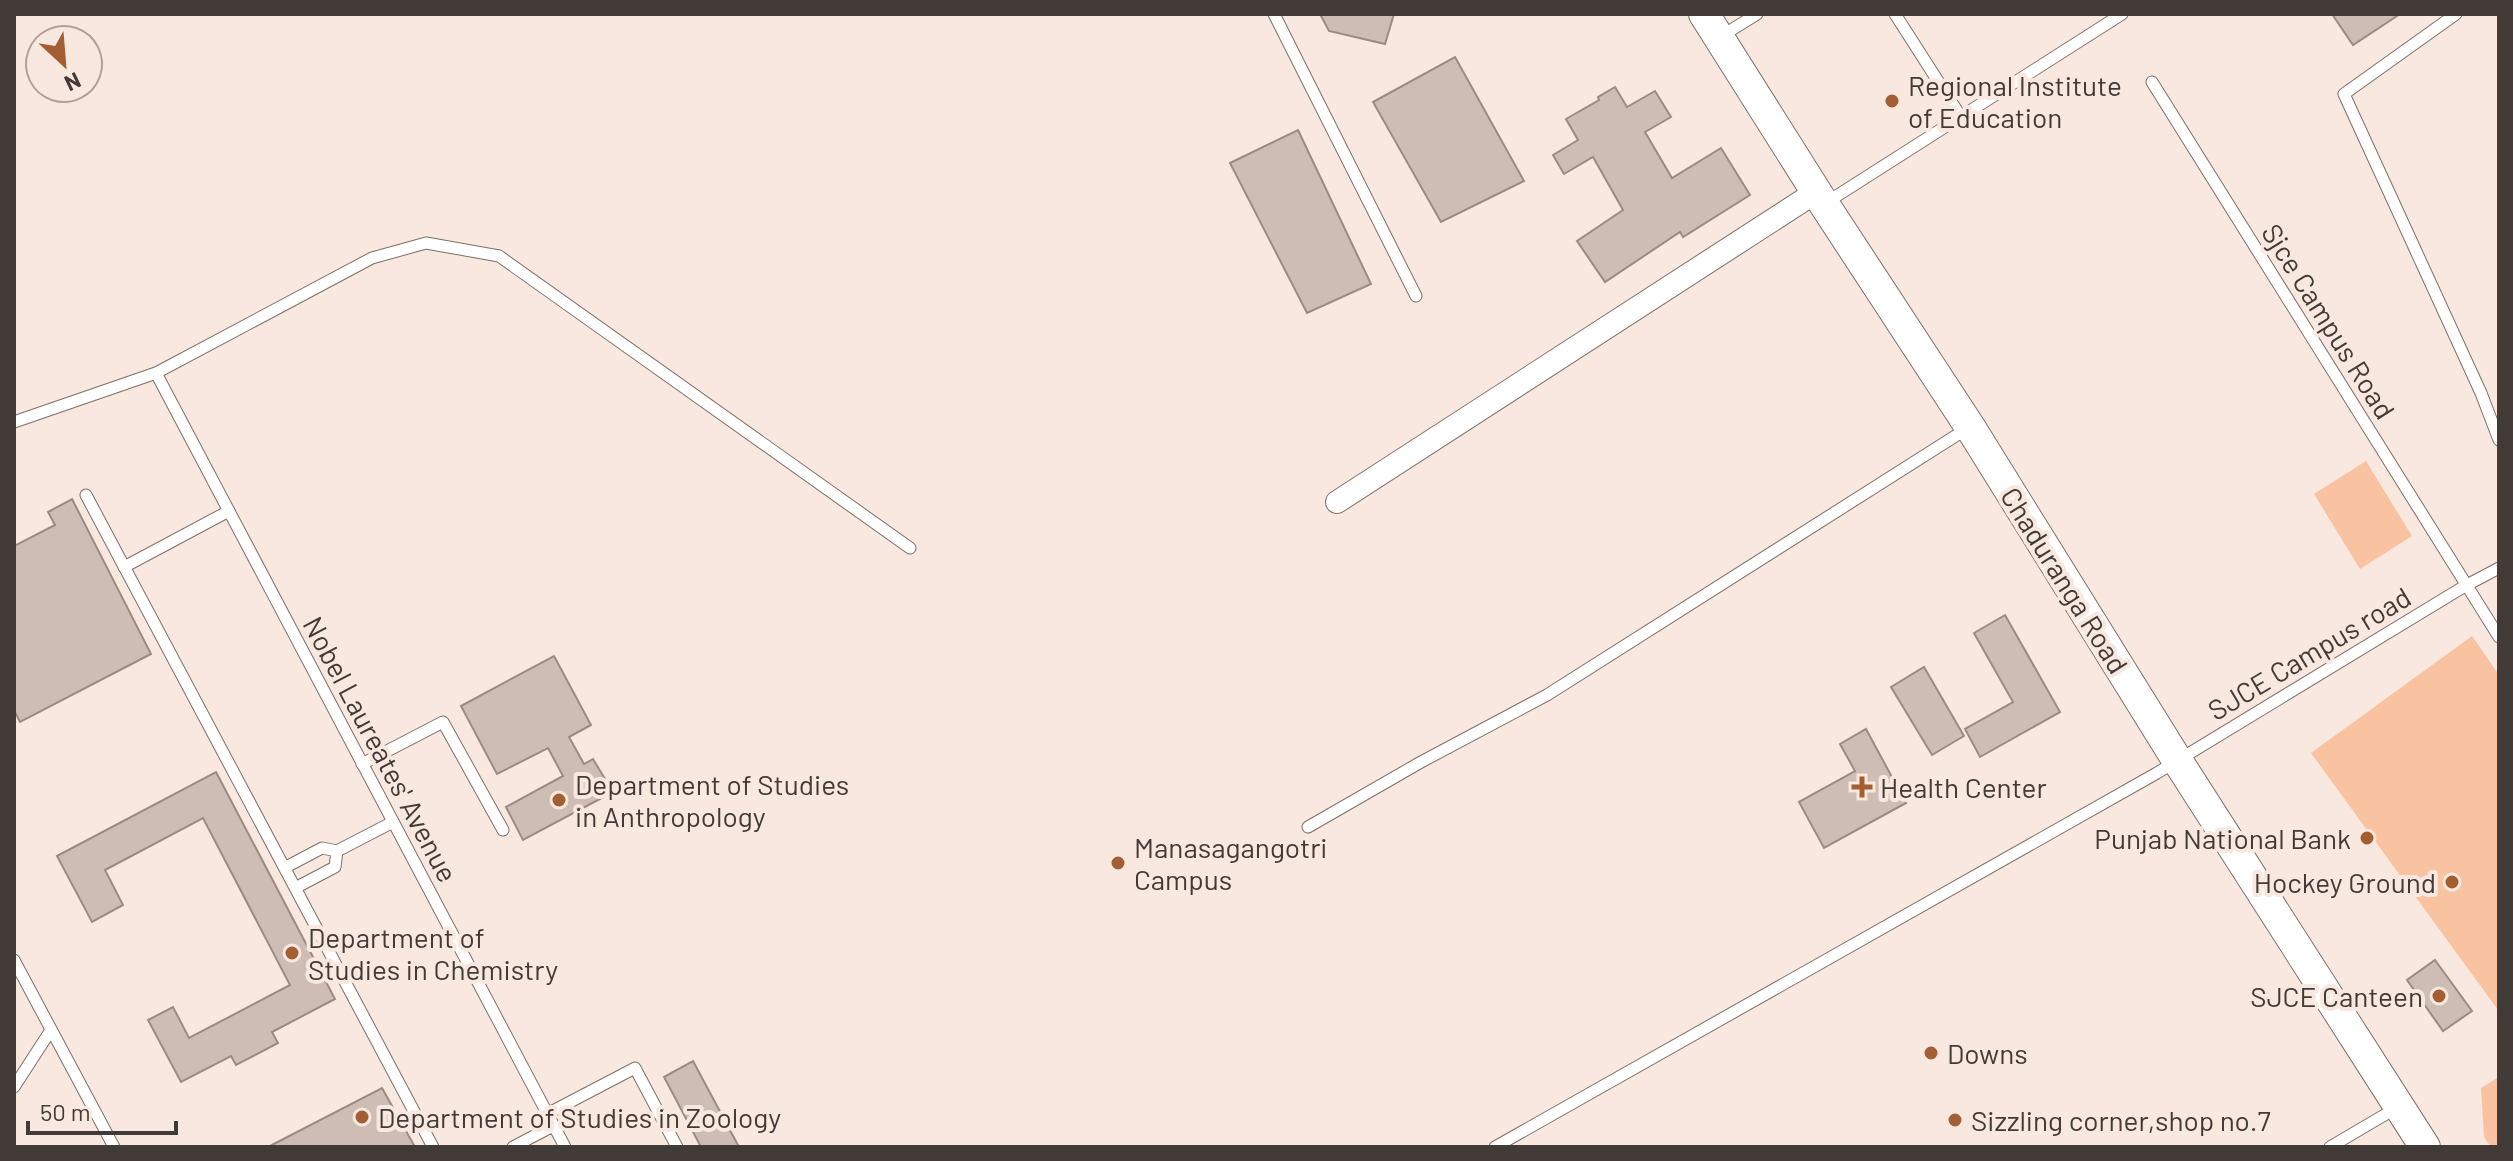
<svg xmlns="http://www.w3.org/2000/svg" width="2513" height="1161" font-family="Barlow,sans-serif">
  <rect width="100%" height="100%" fill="#f9e8df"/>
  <g fill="#f9c2a1">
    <polygon points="2366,461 2412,536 2360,569 2314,494"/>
    <polygon points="2472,636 2499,675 2498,1010 2311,753"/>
    <polygon points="2499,1077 2499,1147 2491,1147 2484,1137 2481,1088"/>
  </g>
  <g fill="#cdbdb4" stroke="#9a8b83" stroke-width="2">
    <polygon points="1320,14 1394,14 1385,44 1329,31"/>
    <polygon points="2332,14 2400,14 2353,45"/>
    <polygon points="1455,57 1524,181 1441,222 1373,102"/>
    <polygon points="1615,87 1627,107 1655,91 1671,117 1645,132 1672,178 1721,148 1750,195 1683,237 1680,232 1605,282 1577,241 1623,210 1593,157 1564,174 1553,155 1578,140 1566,119 1599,100 1598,97"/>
    <polygon points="1298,130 1371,284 1307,313 1230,163"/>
    <polygon points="72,499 151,654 20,722 14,710 14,546 55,525 48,512"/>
    <polygon points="2005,615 2060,712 1980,757 1965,729 2013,702 1974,633"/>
    <polygon points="554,656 591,725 569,737 584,764 593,759 613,792 523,840 506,807 563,776 548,748 497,774 461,706"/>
    <polygon points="1924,667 1964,736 1932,755 1891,687"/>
    <polygon points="1866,729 1906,803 1824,848 1799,802 1855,771 1840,744"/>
    <polygon points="216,772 335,999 272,1032 278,1043 236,1065 231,1056 181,1082 148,1020 173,1007 189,1038 290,985 203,818 105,870 123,905 92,922 57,856"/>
    <polygon points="2435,960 2472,1011 2443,1031 2407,980"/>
    <polygon points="693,1061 739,1147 701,1147 664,1077"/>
    <polygon points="382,1088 415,1147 268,1147"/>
  </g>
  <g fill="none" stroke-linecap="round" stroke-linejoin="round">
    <g stroke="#7e6f67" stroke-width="13">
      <g id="lane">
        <polyline points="1274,14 1416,296"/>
        <polyline points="1895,14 1961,117"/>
        <polyline points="2456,14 2344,94 2481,393 2499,440"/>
        <polyline points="1720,37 1757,14"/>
        <polyline points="2152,82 2499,637"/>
        <polyline points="1824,204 2122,14"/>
        <polyline points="156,373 565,1147"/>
        <polyline points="14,422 156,373 372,258 426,243 499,256 910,548"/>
        <polyline points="86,495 433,1147"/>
        <polyline points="124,567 229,511"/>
        <polyline points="362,764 443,722 503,830"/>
        <polyline points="1308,827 1421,762 1547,695 1968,428"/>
        <polyline points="286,867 322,848 337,851"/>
        <polyline points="297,887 335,867 337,851 393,822"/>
        <polyline points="14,960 114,1147"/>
        <polyline points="14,1087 51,1030"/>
        <polyline points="547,1114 635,1068 677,1147"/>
        <polyline points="513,1147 553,1126"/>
        <polyline points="1495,1147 2157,773 2465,586 2499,568"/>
        <polyline points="2330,1147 2398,1107"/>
      </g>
    </g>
    <g stroke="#7e6f67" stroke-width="24">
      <polyline id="street" points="1337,502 1816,192"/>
    </g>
    <g stroke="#7e6f67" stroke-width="32">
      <polyline id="secondary" points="1704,14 1824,204 1970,427 2177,760 2425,1147"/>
    </g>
    <use href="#lane" stroke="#fff" stroke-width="11"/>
    <use href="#street" stroke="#fff" stroke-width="22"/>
    <use href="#secondary" stroke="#fff" stroke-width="30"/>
  </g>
  <g fill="#a35e31" stroke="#f9e8df" stroke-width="3">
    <circle cx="1892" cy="101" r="8"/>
    <path d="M1858 775h8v8h8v8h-8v8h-8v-8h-8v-8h8z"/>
    <circle cx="559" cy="800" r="8"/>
    <circle cx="2367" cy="838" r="8"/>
    <circle cx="1118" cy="863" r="8"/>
    <circle cx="2452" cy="882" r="8"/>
    <circle cx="292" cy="953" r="8"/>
    <circle cx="2439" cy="996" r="8"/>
    <circle cx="1931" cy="1053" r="8"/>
    <circle cx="362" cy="1117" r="8"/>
    <circle cx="1955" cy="1120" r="8"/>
  </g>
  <g text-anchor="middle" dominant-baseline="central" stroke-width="8" stroke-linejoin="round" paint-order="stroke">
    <g font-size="28" fill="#413a37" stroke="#f9e8df" text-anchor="start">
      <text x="1908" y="85">Regional Institute<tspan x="1908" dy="32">of Education</tspan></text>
      <text x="575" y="784">Department of Studies<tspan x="575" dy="32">in Anthropology</tspan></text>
      <text x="1880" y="787">Health Center</text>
      <text x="2351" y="838" text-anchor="end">Punjab National Bank</text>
      <text x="1134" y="847">Manasagangotri<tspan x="1134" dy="32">Campus</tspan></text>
      <text x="2436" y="882" text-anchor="end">Hockey Ground</text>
      <text x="308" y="937">Department of<tspan x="308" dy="32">Studies in Chemistry</tspan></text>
      <text x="2423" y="996" text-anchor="end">SJCE Canteen</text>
      <text x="1947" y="1053">Downs</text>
      <text x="378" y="1117">Department of Studies in Zoology</text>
      <text x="1971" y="1120">Sizzling corner,shop no.7</text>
    </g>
    <g font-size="28" fill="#413a37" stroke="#f9e8df">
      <text transform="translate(2329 321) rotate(58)">Sjce Campus Road</text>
      <text transform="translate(2065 580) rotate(58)">Chaduranga Road</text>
      <text transform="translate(2309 653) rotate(-31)">SJCE Campus road</text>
      <text transform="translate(381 749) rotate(62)">Nobel Laureates' Avenue</text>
    </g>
  </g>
  <rect width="2513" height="1161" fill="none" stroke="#413a37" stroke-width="32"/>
  <g transform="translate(64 64) rotate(154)"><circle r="38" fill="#f9e8df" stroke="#afa29c" stroke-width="2"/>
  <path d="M0-6L14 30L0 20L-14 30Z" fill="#a35e31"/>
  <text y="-12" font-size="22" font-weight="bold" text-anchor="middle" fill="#413a37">N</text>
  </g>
  <path d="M28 1121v12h148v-12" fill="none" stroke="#413a37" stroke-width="4"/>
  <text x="40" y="1121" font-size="24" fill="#413a37" stroke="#f9e8df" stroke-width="6" paint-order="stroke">50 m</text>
</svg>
